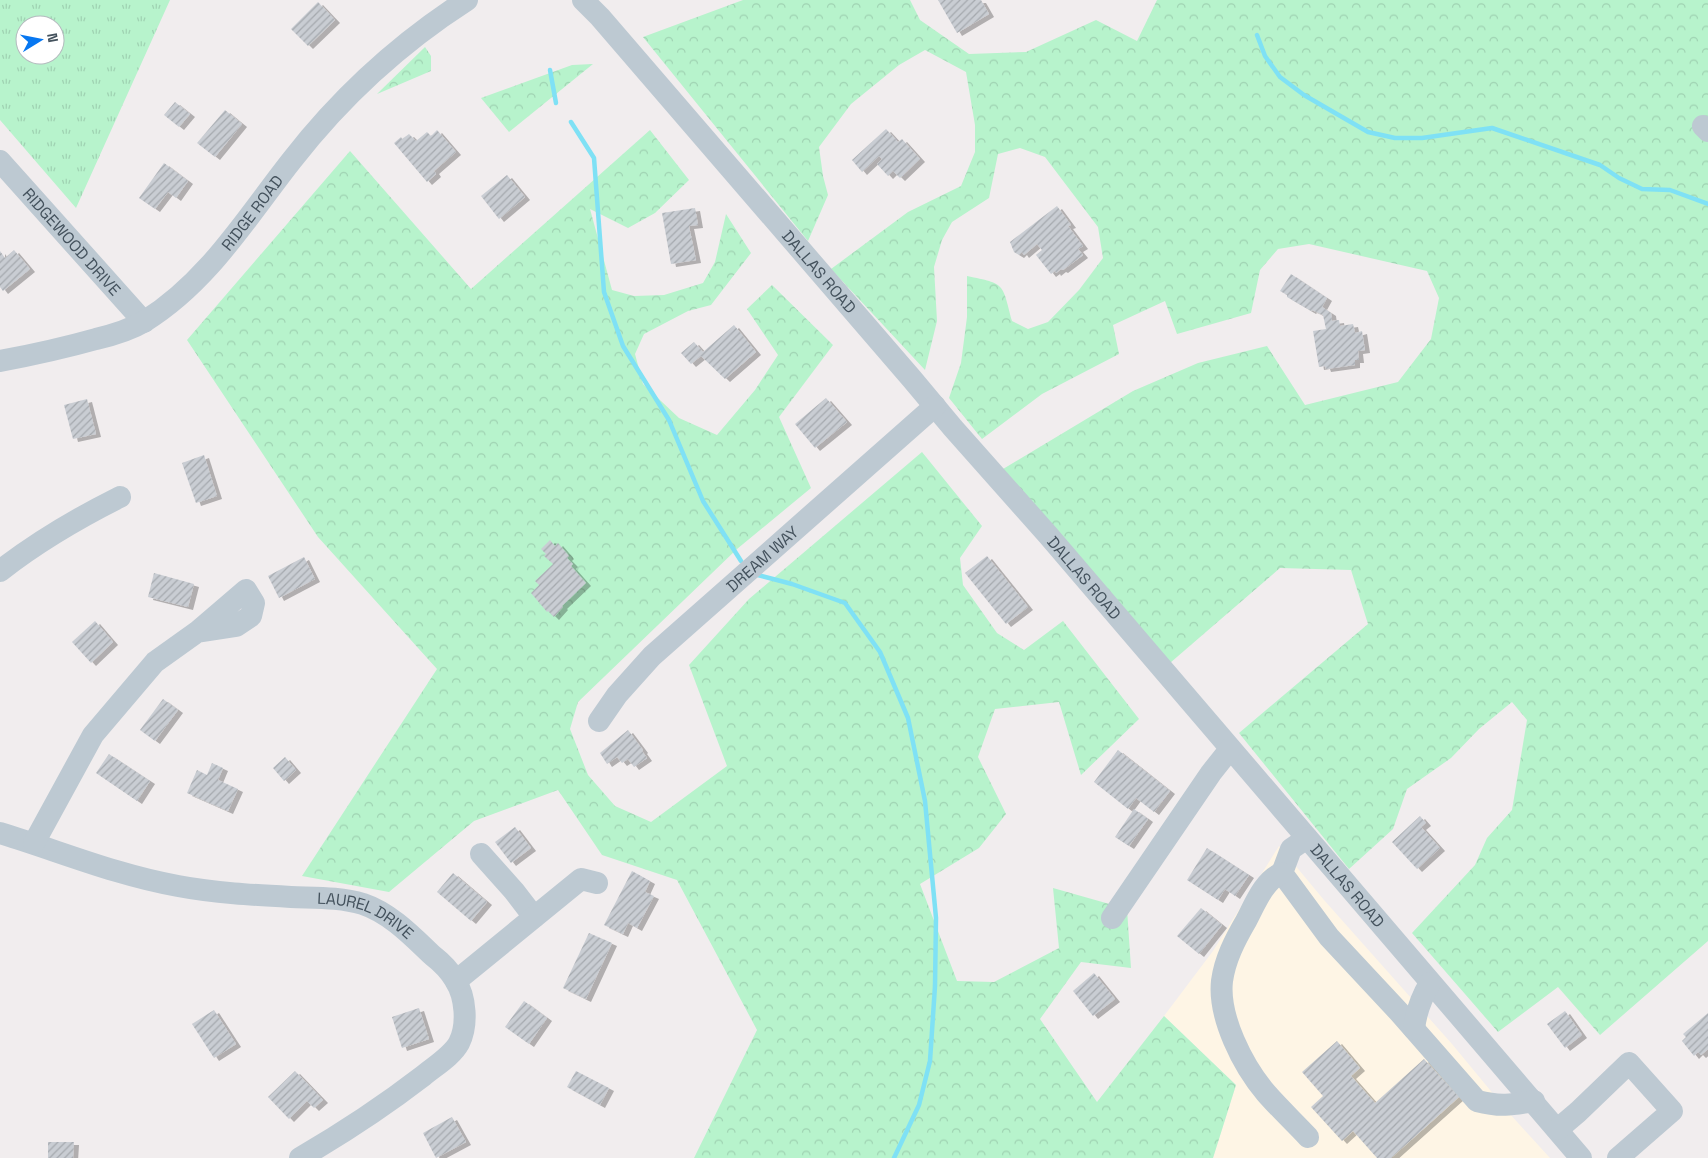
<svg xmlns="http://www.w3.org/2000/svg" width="1708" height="1158" font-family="'Space Grotesk',sans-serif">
  <defs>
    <pattern id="grass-tufts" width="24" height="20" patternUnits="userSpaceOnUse" patternTransform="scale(1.25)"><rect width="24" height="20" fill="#b7f3cc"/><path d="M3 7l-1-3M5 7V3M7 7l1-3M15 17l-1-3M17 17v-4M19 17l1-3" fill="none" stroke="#9fd2b2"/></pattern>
    <pattern id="forest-crowns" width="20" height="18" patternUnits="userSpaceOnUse" patternTransform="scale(1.25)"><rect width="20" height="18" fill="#b7f3cc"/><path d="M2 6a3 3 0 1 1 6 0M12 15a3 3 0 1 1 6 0" fill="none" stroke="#9fd2b2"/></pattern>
    <pattern id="building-hatch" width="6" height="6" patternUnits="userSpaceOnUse" patternTransform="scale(1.25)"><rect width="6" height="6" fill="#c9cdd3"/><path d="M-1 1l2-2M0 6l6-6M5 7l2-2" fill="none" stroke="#a5a9ae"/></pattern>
    <filter id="shadow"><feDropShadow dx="5" dy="3" stdDeviation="0" flood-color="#0004"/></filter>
  </defs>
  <rect width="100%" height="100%" fill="#f1edee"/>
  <polygon fill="#fef5e5" points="1279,846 1324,900 1452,1044 1509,1113 1550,1158 1213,1158 1236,1085 1164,1016 1213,951"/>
  <path fill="url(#grass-tufts)" fill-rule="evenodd" d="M0,0H170L76,208L0,120ZM25,25H55V55H25Z"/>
  <g fill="url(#forest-crowns)">
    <path d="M743,0H910L920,20L969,54L1026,52L1096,20L1137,41L1157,0H1708V941L1600,1035L1558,987L1498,1032L1412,933L1475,865L1487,838L1512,810L1527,720L1512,702L1479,729L1451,758L1407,789L1393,829L1349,869L1239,733L1368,624L1351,570L1280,568L1170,663L1003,469L1133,391L1198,363L1267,346L1305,405L1398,382L1431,339L1439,298L1427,271L1309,244L1278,249L1260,270L1251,313L1177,334L1165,301L1113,325L1119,354L1042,394L982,439L949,398L961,363L967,317V276C1006,284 1002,283 1012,321L1028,329L1048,322L1079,290L1103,258L1098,227L1045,157L1020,148L998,154L989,198L952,222L942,240L934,267L937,321L925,370L831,269L908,212L961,186L975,152V125L966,72L925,50L899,65L851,104L819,147L823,176L828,195L808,241L643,37Z"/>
    <polygon points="425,47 431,56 431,71 377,94"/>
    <polygon points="593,64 509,132 481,98 572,65"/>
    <polygon points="650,130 689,180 655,213 628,228 590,209 612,290 634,296 664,295 703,283 715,262 726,214 751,253 711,305 688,311 644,334 635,354 643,384 679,418 717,435 755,390 778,355 747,309 772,285 833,345 779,417 811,488 737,549 578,702 570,729 588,775 615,806 651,822 727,766 689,665 749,599 922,452 982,526 960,558 963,585 997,633 1024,650 1063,621 1139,719 1081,775 1059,702 995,709 978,757 1006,814 979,848 920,884 957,981 994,982 1059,948 1053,888 1127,909 1131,968 1081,962 1040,1019 1097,1102 1164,1016 1236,1085 1213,1158 694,1158 757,1030 677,880 602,855 558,790 474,821 389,892 302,876 437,669 318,537 187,340 350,151 471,289"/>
  </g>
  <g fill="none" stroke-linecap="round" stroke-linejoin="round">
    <g stroke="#7fe1f5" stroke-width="4.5">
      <polyline points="1257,35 1265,56 1280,77 1304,95 1368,132 1395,138 1422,138 1492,128 1600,165 1619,178 1642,189 1670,190 1708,204"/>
      <polyline points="550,70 556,103"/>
      <polyline points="571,122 594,158 604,292 623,346 669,420 703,501 741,561"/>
      <polyline points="754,574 792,584 845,603 880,652 908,718 925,801 936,918 935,986 930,1061 919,1105 894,1158"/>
    </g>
  </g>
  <g fill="url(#building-hatch)" filter="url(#shadow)">
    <polygon points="938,0 981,0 989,14 957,33"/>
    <polygon points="318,2 335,20 308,46 291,29"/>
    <polygon points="175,102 190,114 179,127 164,115"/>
    <polygon points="225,110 242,124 215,157 197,143"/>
    <polygon points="886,129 898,142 902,139 920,159 900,178 893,171 888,176 877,164 882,159 879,156 862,172 852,160"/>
    <polygon points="437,130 456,152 434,171 436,174 427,182 394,143 401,137 402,139 409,134 416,141 427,132 431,136"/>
    <polygon points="164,163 188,181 176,198 168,192 155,209 139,198"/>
    <polygon points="507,175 525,197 499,219 481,196"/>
    <polygon points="1057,206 1071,225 1068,226 1083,246 1078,249 1083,255 1063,270 1061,269 1056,273 1055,271 1051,274 1036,255 1042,250 1037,244 1024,255 1022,252 1019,255 1014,252 1010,242"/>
    <polygon points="695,208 698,225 689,226 696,260 671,264 662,213"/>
    <polygon points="14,250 30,269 3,291 0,287 0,251 5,258"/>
    <polygon points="1291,274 1327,298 1322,307 1331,313 1332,321 1339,320 1340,326 1353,324 1355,333 1362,331 1365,350 1358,351 1359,360 1355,360 1355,365 1326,369 1325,366 1319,367 1313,331 1326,329 1323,315 1312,310 1311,311 1287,297 1287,295 1280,291"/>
    <polygon points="734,325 756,352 725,379 701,356 691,364 681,353 694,342 703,352"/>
    <polygon points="826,398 847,422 815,448 795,424"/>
    <polygon points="87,399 96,434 73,439 64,405"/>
    <polygon points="204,455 217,496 196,503 182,463"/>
    <polygon points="550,540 555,546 558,543 569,556 567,558 573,564 571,566 586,583 562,606 563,607 554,617 548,611 547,612 531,593 539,585 535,581 553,564 544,556 546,554 541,549"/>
    <polygon points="987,556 1028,607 1006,624 965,573"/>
    <polygon points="304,557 315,579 279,598 268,576"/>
    <polygon points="154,573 194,584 188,607 148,597"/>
    <polygon points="95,621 113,642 91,663 72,642"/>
    <polygon points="163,699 178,710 155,741 140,730"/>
    <polygon points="628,730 643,750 642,751 647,758 634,767 628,759 622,763 617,757 607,764 600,753"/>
    <polygon points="1118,750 1170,791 1154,812 1136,798 1128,809 1094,782"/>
    <polygon points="109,754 150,781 137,801 96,773"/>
    <polygon points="285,757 296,770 284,781 273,768"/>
    <polygon points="212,763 223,768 218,780 238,789 228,811 187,793 197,770 207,775"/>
    <polygon points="1134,809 1148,819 1129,846 1115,837"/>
    <polygon points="1420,816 1426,823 1421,827 1440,848 1417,869 1392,842"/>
    <polygon points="515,827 531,848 511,863 495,842"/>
    <polygon points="1207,848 1249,875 1235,896 1225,889 1218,900 1187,880"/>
    <polygon points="632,871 650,881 645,892 654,896 637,928 628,923 623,934 604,925"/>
    <polygon points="453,873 487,902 471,921 437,892"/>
    <polygon points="1201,908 1222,925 1199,954 1177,936"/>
    <polygon points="589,933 612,943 586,999 563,988"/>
    <polygon points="1094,973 1115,999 1093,1016 1073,991"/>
    <polygon points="524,1001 547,1018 529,1044 505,1027"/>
    <polygon points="419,1008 429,1039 402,1048 392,1017"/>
    <polygon points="214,1010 236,1044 214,1058 192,1024"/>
    <polygon points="1565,1011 1582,1035 1565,1048 1547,1024"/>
    <polygon points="1708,1013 1708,1049 1701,1055 1698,1052 1694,1056 1682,1041 1686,1037 1683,1034"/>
    <polygon points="1337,1041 1360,1068 1351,1076 1375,1103 1424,1059 1459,1097 1391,1158 1377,1158 1353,1131 1342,1141 1311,1107 1323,1096 1302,1072"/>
    <polygon points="295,1071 323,1100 314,1108 307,1101 289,1119 268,1097"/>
    <polygon points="576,1071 609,1088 600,1105 567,1087"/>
    <polygon points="452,1117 466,1142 436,1158 423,1133"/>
    <polygon points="48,1142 74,1142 73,1158 48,1158"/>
  </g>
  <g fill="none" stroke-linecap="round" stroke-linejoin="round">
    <g stroke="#bdc9d2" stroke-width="22">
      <path id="s1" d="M583,0L600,17L912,379L953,428L1048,535L1581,1158"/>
      <polyline points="1703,126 1708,131"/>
      <path id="s2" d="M0,161L144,322"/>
      <path id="s3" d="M0,361C32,355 64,348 96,339C113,335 130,330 145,321C208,282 247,217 292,160C341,97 400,43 467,0"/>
      <path d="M0,571C37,542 78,518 120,497"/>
      <path id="s4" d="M599,721L617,695L652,656L935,406"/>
      <path id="s5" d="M0,833C59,851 116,875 178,886C215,893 253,895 291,897C315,898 340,897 363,904C390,913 412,936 432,955C441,962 450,971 455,980C466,997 468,1025 459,1043C452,1056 435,1066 423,1076C384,1106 343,1133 300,1158"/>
      <path d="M1307,838L1291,849L1282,873L1329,937L1399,1012L1477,1101C1500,1107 1511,1105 1534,1101"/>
      <polyline points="34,843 93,735 155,662 197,632 246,590 254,603 251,616 236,626 197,632"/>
      <polyline points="481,854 514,891 534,917"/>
      <path d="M1282,873C1264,880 1255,904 1246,921C1235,940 1225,959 1222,981C1218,1017 1243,1066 1266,1093C1279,1108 1294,1122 1308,1137"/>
      <polyline points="1112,918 1211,773 1230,749"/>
      <polyline points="456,981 581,879 597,883"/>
      <path d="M1414,1029C1416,1011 1421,998 1430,983"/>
      <polyline points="1558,1129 1578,1112 1629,1063 1672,1111 1618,1158"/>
    </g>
  </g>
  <g text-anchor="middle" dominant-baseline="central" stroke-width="4" stroke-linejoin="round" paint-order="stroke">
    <g font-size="16" fill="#44525d" stroke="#fff">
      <text stroke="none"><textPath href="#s3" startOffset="304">RIDGE ROAD</textPath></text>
      <text stroke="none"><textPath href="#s2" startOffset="108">RIDGEWOOD DRIVE</textPath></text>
      <text stroke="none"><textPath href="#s1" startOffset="360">DALLAS ROAD</textPath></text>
      <text stroke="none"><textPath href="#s4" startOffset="231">DREAM WAY</textPath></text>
      <text stroke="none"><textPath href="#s1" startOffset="765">DALLAS ROAD</textPath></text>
      <text stroke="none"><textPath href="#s1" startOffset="1170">DALLAS ROAD</textPath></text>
      <text stroke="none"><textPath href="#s5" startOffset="378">LAUREL DRIVE</textPath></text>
    </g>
  </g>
  <g transform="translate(40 40) rotate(80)"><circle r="24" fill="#ffffff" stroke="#b4babe"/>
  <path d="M0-4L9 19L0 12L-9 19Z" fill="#0777f1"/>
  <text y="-8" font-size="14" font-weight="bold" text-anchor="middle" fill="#44525d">N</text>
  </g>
</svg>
